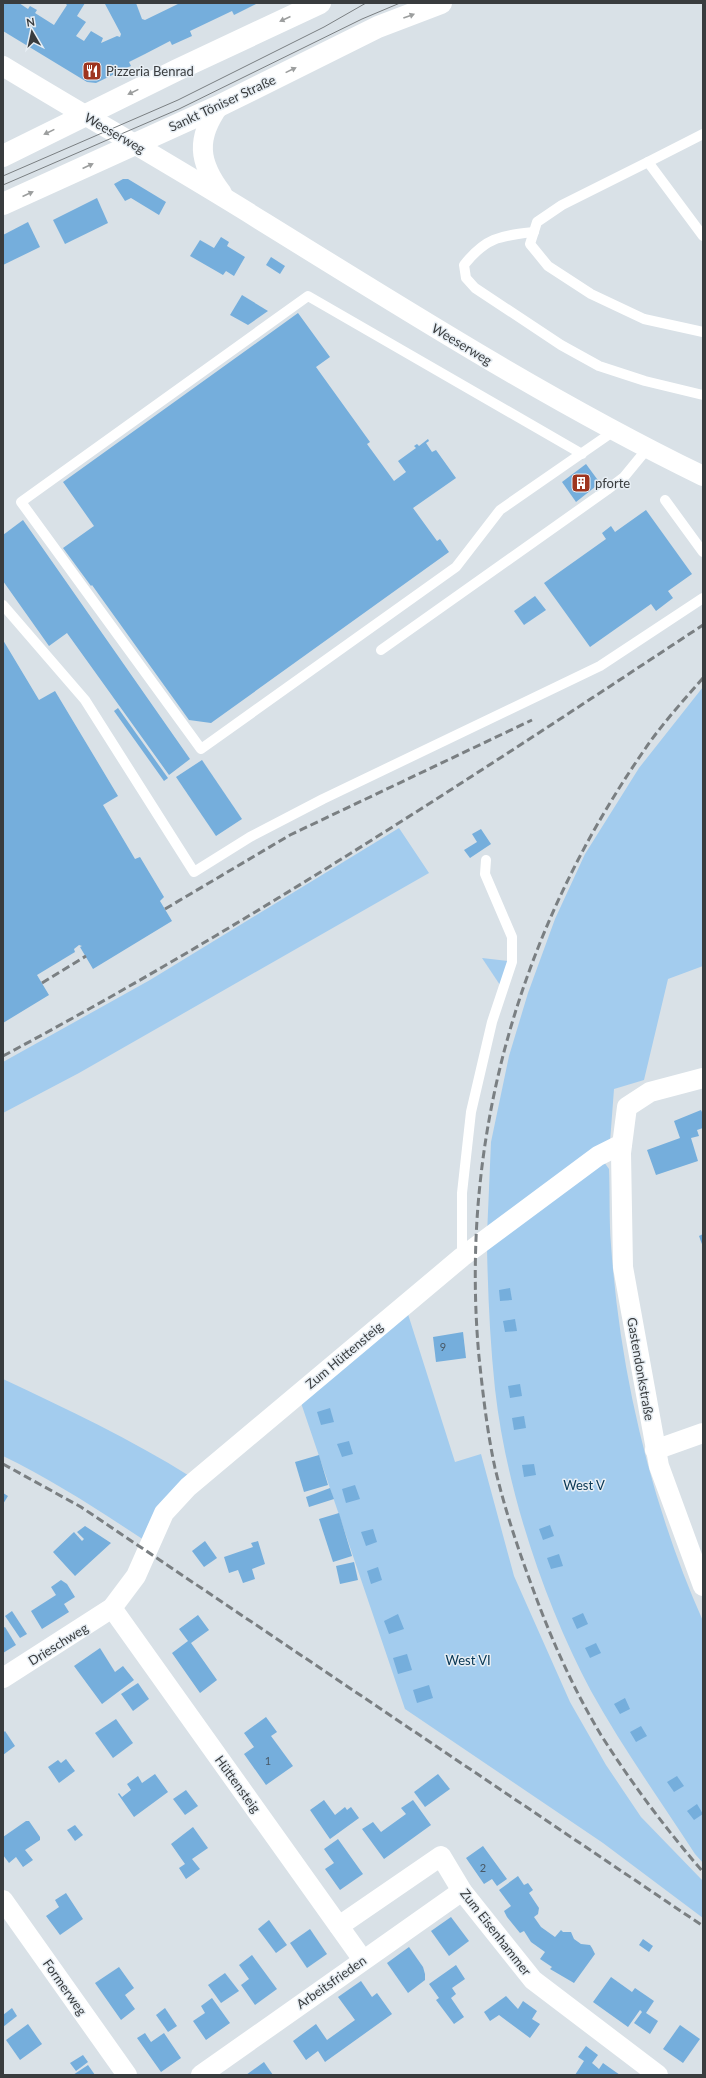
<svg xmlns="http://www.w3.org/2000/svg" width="706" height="2078" font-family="Lato,sans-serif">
  <rect width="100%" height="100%" fill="#d9e1e7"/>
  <g fill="#a3ccee">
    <polygon points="703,687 703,966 668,979 644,1080 614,1089 610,1142 487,1235 491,1142 509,1056 528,993 555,919 585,854 639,768"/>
    <polygon points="399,828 429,873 79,1073 3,1113 3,1062 150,980"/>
    <polygon points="482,958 508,961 500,985"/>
    <path d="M604,1162L609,1169C610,1194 609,1220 611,1245C620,1373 651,1504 703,1621V1863L695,1854C660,1800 622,1747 591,1691C544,1603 506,1488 495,1389C490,1342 488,1295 487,1248Z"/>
    <polygon points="407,1311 455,1462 481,1454 514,1576 570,1702 606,1765 641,1817 703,1881 703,1918 603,1843 405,1709 300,1400"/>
    <path d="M3,1379C67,1409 131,1439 191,1477L144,1540C98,1510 53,1480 3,1456Z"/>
  </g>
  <g fill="#75aedc">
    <polygon points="4,3 19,3 28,9 30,6 37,10 35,13 54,25 67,5 65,3 85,3 77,16 86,22 76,36 84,41 91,31 103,38 101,43 117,36 120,37 121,34 105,4 107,3 136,3 142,19 145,20 180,3 258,3 234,15 232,11 190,31 192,36 172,45 170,41 145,54 129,62 131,66 96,83 87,82 3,31"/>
    <polygon points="123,179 128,179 166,202 159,215 131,198 125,201 114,184"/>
    <polygon points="97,198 108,223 65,244 53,220"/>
    <polygon points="28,222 40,247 3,265 3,235"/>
    <polygon points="221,237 229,242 227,246 245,257 234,276 226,271 223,275 190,256 200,240 214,248"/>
    <polygon points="271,257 285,266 280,274 266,265"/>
    <polygon points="242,295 268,311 248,325 230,315"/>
    <polygon points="298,313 330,357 316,367 370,442 367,444 394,481 406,472 398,461 416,448 414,446 417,444 419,446 428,439 429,441 426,443 432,452 436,450 456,478 413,508 437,541 440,539 449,552 211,723 189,720 92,585 91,586 63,548 94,526 63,482"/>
    <polygon points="586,464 600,483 576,502 562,482"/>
    <polygon points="646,510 692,574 668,591 673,598 656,611 651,604 590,647 544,583 606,539 602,533 611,526 615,532"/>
    <polygon points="23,520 190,759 169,775 67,633 49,646 3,581 3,535"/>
    <polygon points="535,596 546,610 524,625 514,611"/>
    <polygon points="3,640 39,700 55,691 118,796 103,805 135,859 140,857 164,897 160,901 172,921 93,969 80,947 82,946 79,945 74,949 75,952 37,975 49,995 3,1023"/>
    <polygon points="118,708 168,778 164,781 114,711"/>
    <polygon points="202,760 242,819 216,836 176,777"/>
    <polygon points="481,829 491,844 470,858 464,850 477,842 472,834"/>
    <polygon points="701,1110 703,1114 703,1128 697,1130 699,1136 691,1138 698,1161 656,1175 647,1150 680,1138 674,1121"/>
    <polygon points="703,1234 703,1247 699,1236"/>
    <polygon points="510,1288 512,1300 500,1301 499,1290"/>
    <polygon points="515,1319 517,1331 505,1332 503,1321"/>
    <polygon points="463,1332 466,1358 436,1362 433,1337"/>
    <polygon points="520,1384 522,1396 510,1398 508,1386"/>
    <polygon points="330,1408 334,1422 321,1425 317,1412"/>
    <polygon points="524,1416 526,1428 514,1430 512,1418"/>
    <polygon points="349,1441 353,1454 342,1457 337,1444"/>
    <polygon points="319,1455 328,1485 304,1492 295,1462"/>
    <polygon points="534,1464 536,1475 524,1477 522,1465"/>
    <polygon points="355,1485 360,1499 346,1503 342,1489"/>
    <polygon points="330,1488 334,1499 309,1507 306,1497"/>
    <polygon points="3,1493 8,1496 3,1504"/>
    <polygon points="339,1513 352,1556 333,1562 319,1519"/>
    <polygon points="550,1525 554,1536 543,1540 539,1529"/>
    <polygon points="85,1526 111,1543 75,1576 53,1552 74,1532 82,1541 84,1539 77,1532"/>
    <polygon points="373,1529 377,1542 366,1546 361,1532"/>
    <polygon points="205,1541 217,1558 204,1567 192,1551"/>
    <polygon points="258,1541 265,1564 252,1569 255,1579 243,1583 238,1570 229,1573 224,1557 253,1547 251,1543"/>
    <polygon points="559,1554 563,1566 551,1569 547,1558"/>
    <polygon points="354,1562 358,1580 340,1584 336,1566"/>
    <polygon points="378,1567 382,1580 371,1584 367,1571"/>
    <polygon points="61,1580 67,1584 75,1597 64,1604 69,1612 42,1629 31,1611 56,1595 51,1587"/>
    <polygon points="12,1611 27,1634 20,1638 5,1616"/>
    <polygon points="583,1613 588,1624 577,1629 572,1618"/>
    <polygon points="398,1614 404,1629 389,1634 384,1621"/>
    <polygon points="198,1615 209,1630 191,1643 217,1680 200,1693 172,1653 188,1641 179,1629"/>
    <polygon points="5,1627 16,1645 3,1653 3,1628"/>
    <polygon points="596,1643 601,1653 590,1658 585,1648"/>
    <polygon points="100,1648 115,1672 123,1666 134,1680 102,1704 74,1666"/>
    <polygon points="407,1654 412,1670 398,1674 393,1658"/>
    <polygon points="138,1683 149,1699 133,1711 121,1694"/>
    <polygon points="429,1685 433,1698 417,1703 413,1690"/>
    <polygon points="625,1698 630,1709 620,1714 614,1704"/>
    <polygon points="266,1717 277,1732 271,1736 293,1766 266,1785 244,1754 254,1747 244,1733"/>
    <polygon points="116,1719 133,1743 113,1758 95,1733"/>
    <polygon points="641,1726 647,1736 636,1742 630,1732"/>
    <polygon points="5,1731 15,1746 3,1755 3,1733"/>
    <polygon points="66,1759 75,1771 59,1783 48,1767 58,1760 61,1763"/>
    <polygon points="155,1774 168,1792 134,1817 118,1794 119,1793 122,1797 131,1790 127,1784 138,1776 142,1783"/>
    <polygon points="438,1774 450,1789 425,1807 414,1792"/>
    <polygon points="677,1776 684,1786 674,1792 667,1782"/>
    <polygon points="186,1790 198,1806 185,1815 173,1799"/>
    <polygon points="324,1800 335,1815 345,1807 347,1810 351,1807 359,1818 330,1839 310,1810"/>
    <polygon points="413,1800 431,1825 384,1859 362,1829 373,1822 381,1832 406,1814 401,1808"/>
    <polygon points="697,1804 703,1814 694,1820 687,1811"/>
    <polygon points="26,1821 29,1821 40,1837 40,1840 25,1850 33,1860 23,1867 16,1857 9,1863 3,1855 3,1837"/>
    <polygon points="75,1825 83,1835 75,1841 67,1830"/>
    <polygon points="193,1827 208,1848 192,1859 200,1869 186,1879 179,1868 185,1864 171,1844"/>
    <polygon points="338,1839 363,1874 340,1890 325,1869 334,1863 324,1849"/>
    <polygon points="483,1846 507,1879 497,1886 492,1879 484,1884 466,1858"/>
    <polygon points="518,1876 524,1885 528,1883 533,1890 529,1893 539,1908 538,1914 534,1917 541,1927 555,1937 561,1930 563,1932 571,1932 574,1939 581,1944 590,1945 592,1948 595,1954 574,1983 550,1969 552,1967 540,1959 545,1952 531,1942 524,1931 520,1933 507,1917 504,1911 511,1906 499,1890"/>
    <polygon points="66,1893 83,1919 60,1935 46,1916 59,1907 55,1900"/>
    <polygon points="451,1917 469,1941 449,1956 431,1931"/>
    <polygon points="269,1920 287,1945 276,1953 258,1929"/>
    <polygon points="310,1929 327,1954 307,1968 290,1943"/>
    <polygon points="643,1939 653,1946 649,1952 639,1945"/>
    <polygon points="409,1947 423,1967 425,1974 425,1980 408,1993 387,1963"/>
    <polygon points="252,1955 277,1989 255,2005 241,1985 249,1979 239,1965"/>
    <polygon points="456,1965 465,1979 452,1988 456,1994 451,1998 464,2017 454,2024 436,2000 439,1998 429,1984"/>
    <polygon points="119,1967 134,1988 125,1995 135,2009 121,2020 95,1983"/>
    <polygon points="225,1973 239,1991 221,2003 208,1985"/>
    <polygon points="611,1977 632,1992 635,1988 654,2001 646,2013 658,2021 650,2034 634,2023 642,2012 640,2010 628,2027 593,2002"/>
    <polygon points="361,1981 372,1997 377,1993 392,2014 325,2062 318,2051 306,2060 293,2041 316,2024 327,2040 355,2020 338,1997"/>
    <polygon points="506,1996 518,2009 523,2001 537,2011 532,2019 540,2024 530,2038 499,2015 490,2021 484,2012"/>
    <polygon points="212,1998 230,2023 206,2040 193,2021 205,2013 201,2006"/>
    <polygon points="12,2008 17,2016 3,2027 3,2015"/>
    <polygon points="165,2008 177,2026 168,2032 156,2015"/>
    <polygon points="28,2024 42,2044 20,2060 6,2040"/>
    <polygon points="680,2025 700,2039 683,2063 663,2049"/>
    <polygon points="145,2033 151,2042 164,2033 181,2058 161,2072 137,2038"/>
    <polygon points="586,2046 598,2055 592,2063 599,2069 603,2063 620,2075 575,2075 584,2061 578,2057"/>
    <polygon points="83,2055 88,2062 76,2071 70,2063"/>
    <polygon points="264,2062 273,2075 246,2075"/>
    <polygon points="88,2065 95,2075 73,2075"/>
  </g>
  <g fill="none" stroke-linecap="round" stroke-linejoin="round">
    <g stroke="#fff" stroke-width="10">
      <polyline points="648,162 703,134"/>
      <path d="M534,232C500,236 486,237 464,265L466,278L475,288L561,345L599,366L645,381L703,395"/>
      <polyline points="703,236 648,162 562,205 537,222 530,244 548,266 591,294 644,319 703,332"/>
      <polyline points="582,454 308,296 21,502 201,749 456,567 500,510 614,431"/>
      <polyline points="665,500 703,552"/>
      <polyline points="3,605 85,700 194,872 250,837 323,799 600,666 703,598"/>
      <polyline points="381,650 607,490 624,477 647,449"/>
      <polyline points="462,1257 462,1193 471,1112 492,1022 512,962 512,937 485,874 486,860"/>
    </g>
    <g stroke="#fff" stroke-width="20">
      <path d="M3,66C90,119 179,169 265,223C409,312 551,402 703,476"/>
      <path d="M219,106C196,138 198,162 222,193"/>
      <polyline points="703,1078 650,1092 627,1107 621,1153 623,1267 659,1466 703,1586"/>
      <polyline points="655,1450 703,1433"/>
      <polyline points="112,1608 363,1960"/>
      <polyline points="3,1678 112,1608 136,1576 164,1513 188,1487 462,1257 598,1156 622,1144"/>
      <polyline points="3,1900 127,2075"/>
      <polyline points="339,1926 441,1856 462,1891 533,1980 658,2075"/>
      <polyline points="201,2075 462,1891"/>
    </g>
    <g stroke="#fff" stroke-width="22">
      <polyline points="3,156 177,70 320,3"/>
      <polyline points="3,204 219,106 378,27 441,3"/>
    </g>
    <g stroke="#7a7f82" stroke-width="1">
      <polyline points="3,176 178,100 324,27 366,3"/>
      <polyline points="3,185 179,109 362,19 400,3"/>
    </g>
    <g stroke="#7a7f82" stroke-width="3" stroke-dasharray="8 4" stroke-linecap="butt">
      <path d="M703,678C683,701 662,724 645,749C520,929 459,1138 479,1357C483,1394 487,1431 495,1468C504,1506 516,1543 530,1581C549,1634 572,1687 601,1735C632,1784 666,1829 703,1872"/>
      <polyline points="165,909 290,835 532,720"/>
      <polyline points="42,983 86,956"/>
      <path d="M3,1056C245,927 474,776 703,625"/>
      <polyline points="3,1464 81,1507 703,1926"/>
    </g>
  </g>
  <defs><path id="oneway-solid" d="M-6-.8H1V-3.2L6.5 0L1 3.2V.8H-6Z"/></defs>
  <g fill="#9c9e9e">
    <use href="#oneway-solid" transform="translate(409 16) rotate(-20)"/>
    <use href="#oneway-solid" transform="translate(285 19) rotate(156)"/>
    <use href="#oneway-solid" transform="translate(291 70) rotate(-26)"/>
    <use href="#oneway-solid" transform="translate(133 92) rotate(154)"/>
    <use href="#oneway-solid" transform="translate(49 132) rotate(154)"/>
    <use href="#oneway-solid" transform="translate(88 166) rotate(-25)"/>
    <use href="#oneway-solid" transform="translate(28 194) rotate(-24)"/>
  </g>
  <defs>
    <g id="restaurant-square" transform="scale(1)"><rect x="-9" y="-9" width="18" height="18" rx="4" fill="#9e351f" stroke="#e7eef4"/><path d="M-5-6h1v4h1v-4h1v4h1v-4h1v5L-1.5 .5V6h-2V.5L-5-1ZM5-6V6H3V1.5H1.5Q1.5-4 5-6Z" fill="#fff"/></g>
    <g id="building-square" transform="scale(1)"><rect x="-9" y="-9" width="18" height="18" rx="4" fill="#9e351f" stroke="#e7eef4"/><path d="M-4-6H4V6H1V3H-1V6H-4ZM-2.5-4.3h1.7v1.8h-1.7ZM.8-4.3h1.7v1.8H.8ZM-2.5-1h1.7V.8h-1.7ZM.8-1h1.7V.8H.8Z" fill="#fff"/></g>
  </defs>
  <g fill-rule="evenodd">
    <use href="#restaurant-square" x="92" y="71"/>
    <use href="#building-square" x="581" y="483"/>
  </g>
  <g text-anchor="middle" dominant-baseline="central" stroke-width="3" stroke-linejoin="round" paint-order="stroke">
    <g font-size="11" fill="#485866">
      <text x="443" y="1346">9</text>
      <text x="268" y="1760">1</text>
      <text x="483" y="1867">2</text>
    </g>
    <g font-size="13" fill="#393c3e" stroke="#e7eef4" text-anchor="start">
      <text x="106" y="71">Pizzeria Benrad</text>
      <text x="595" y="483">pforte</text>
    </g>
    <g font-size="13" fill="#393c3e" stroke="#e7eef4">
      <text transform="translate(222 103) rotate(-25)">Sankt Töniser Straße</text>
      <text transform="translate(115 133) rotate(30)">Weeserweg</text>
      <text transform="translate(462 344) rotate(31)">Weeserweg</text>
      <text transform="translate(344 1355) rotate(-40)">Zum Hüttensteig</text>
      <text transform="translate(641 1369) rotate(80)">Gastendonkstraße</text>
      <text transform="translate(58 1644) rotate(-32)">Drieschweg</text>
      <text transform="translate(238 1784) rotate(54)">Hüttensteig</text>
      <text transform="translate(496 1932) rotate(52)">Zum Eisenhammer</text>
      <text transform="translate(331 1982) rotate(-35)">Arbeitsfrieden</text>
      <text transform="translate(65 1987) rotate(55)">Formerweg</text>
    </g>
    <g font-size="13" fill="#063553" stroke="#e7eef4">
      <text x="584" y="1485">West V</text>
      <text x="468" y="1660">West VI</text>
    </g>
  </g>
  <rect width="706" height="2078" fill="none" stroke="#393c3e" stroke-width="8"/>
  <g transform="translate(32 32) rotate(351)" stroke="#e7eef4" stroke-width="3" paint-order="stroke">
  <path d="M0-3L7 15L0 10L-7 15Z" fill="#393c3e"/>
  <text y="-6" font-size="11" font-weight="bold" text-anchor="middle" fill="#393c3e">N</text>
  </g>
</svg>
